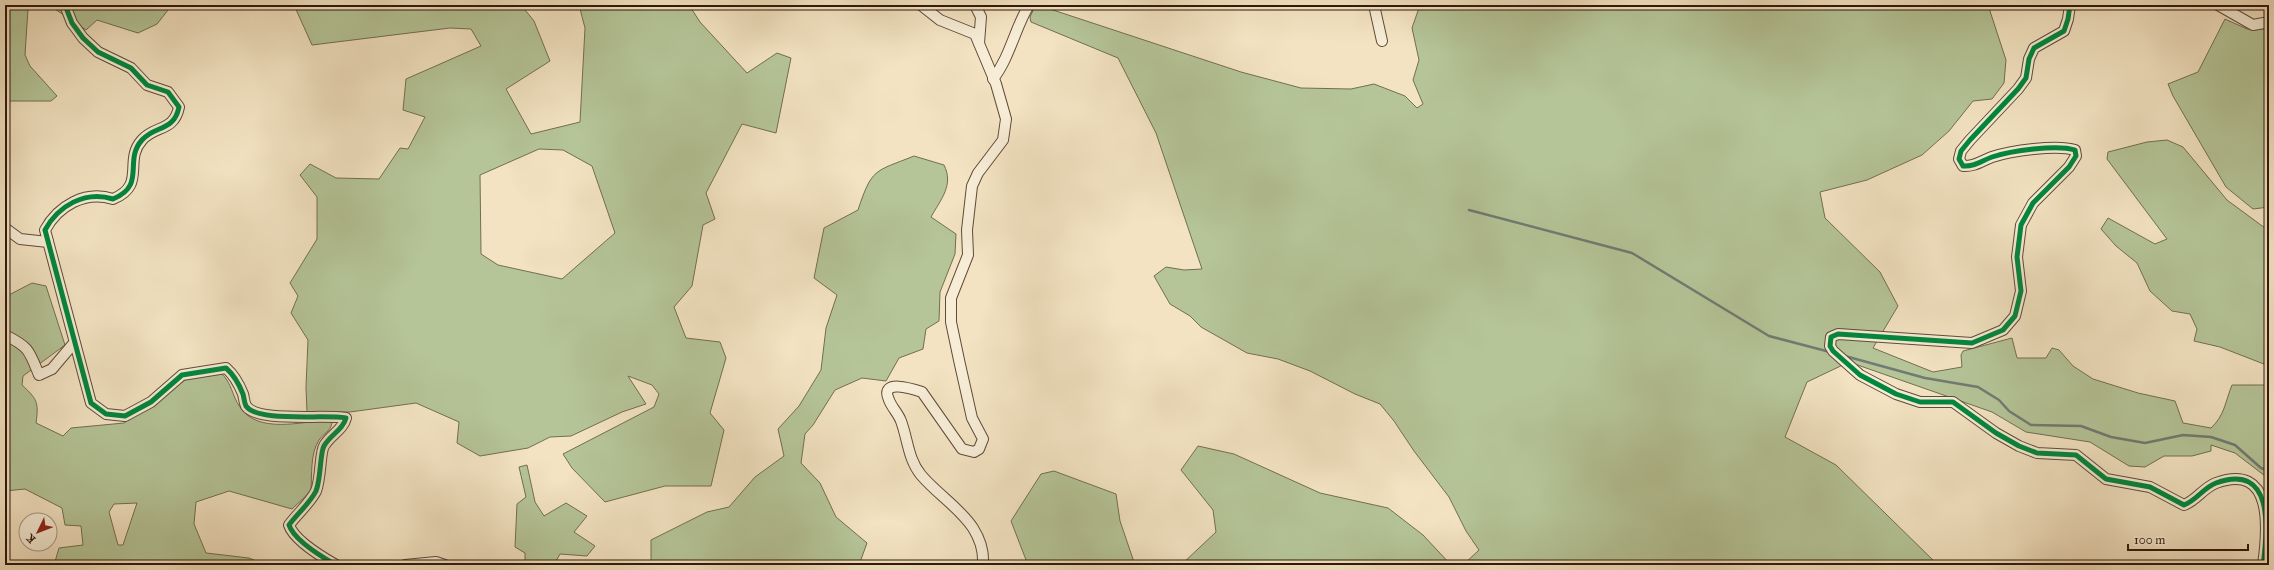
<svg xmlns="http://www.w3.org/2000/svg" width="2274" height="570" font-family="'IM FELL Great Primer',serif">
  <rect width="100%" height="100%" fill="#f3e3c2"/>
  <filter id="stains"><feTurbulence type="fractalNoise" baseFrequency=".005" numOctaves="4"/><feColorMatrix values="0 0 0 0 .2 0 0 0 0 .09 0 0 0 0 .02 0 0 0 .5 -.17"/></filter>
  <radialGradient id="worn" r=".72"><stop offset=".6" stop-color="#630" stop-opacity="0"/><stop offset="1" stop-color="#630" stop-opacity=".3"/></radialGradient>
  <g fill="#b5c598" stroke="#726e52" fill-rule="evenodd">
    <polygon points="5,5 34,5 28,9 25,55 30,66 57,96 51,101 5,101"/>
    <polygon points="49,5 172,5 157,24 138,33 97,20 86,30"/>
    <path d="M294,5H521L534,21L550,61L506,89L531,134L580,122L585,28L579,5H689L700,22L747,73L777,53L791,58L776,133L742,124L706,193L715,219L703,225L692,286L674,307L686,338L720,342L726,358L710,413L724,430L711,486H665L605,502L572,468L563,454L654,407L659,394L652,385L628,376L646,404L622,412L571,436L550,437L528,448L480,456L457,443L459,422L416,403L350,412H307L306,387L308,340L291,313L298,296L290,283L317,239V197L300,175L310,164L336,178L379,179L400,148L408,149L425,117L403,110L406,79L481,46L471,29L450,28L312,45ZM539,149L563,150L592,166L615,233L562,279L498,265L481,254L480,175Z"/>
    <path d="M1420,5H1988L2006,60L2004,83L1992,99L1973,101L1949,131L1922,155L1867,180L1820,192L1825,218L1880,272L1898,306L1873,348L1933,372L1962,367L1961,355L1963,351L2012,338L2017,358H2046L2052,348L2059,350L2073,366L2093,379L2138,393L2175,401L2183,423L2211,428C2225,415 2225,402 2232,385H2267L2269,383V479L2235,453L2211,445V451L2192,456H2164L2145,467L2129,466L2090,442L2026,432L1992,412L1849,362L1807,382L1785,437L1836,465L1938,565H1463L1479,550L1466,531L1449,497L1414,451L1394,421L1380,404L1355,394L1310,371L1278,359L1247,353L1201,327L1190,316L1170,304L1154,276L1166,267L1184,270L1202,269L1156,133L1118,58L1031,22L1030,17L1035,6L1050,9L1241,72L1301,88L1351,89L1374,84L1405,96L1417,108L1423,104L1413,80L1419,60L1412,28Z"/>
    <polygon points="2225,19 2247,29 2269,29 2269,207 2253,209 2226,187 2173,96 2168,84 2198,72"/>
    <polygon points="2167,140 2183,147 2227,200 2269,231 2269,366 2220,347 2194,341 2197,329 2190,314 2172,311 2150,291 2137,263 2116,246 2101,229 2108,218 2155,244 2167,239 2107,159 2108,152 2147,142"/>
    <path d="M914,156L944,165C954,185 941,199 931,217L956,234L955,254L940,292L939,321L926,329L923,349L899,358L886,381L862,378L835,390L813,425L805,434L801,463L820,483L836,517L867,543L859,565H651V540L707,512L729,507L755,477L784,456L778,429L799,406L821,370L826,328L837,295L814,278L824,228L858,210C872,168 874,172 914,156Z"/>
    <path d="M32,283L46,286L65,345L23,376L22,385C37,399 39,402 36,423L63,436L71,428L124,423L188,378L221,373C232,383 232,396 240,407C257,434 301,422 327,420L332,423C330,432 324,433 319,440C310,454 312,475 311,491L292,509L229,491L196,502L194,524L206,553L249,558L266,565H54L59,548L83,545L81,526L65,525L62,508L25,489L5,491V297ZM137,503L123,545H118L109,512L114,504Z"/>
    <polygon points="1198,446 1234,454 1320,493 1388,508 1423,535 1451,565 1181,565 1216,532 1213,510 1181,470"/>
    <polygon points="527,465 535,502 544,516 566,503 587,516 574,532 595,546 587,556 560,554 554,565 525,565 525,553 515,547 517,504 526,497 519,467"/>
    <polygon points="1054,471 1116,494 1120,521 1135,565 1028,565 1011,521 1041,474"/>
  </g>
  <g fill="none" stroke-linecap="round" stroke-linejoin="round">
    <g stroke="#717b73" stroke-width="2.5">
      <polyline points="1469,210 1632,253 1769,336 1830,352"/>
      <polyline points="1845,356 1925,378 1978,387 1999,400 2009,411 2031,425 2081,426 2111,437 2145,443 2183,435 2211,437 2235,445 2261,468 2269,471"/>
    </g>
    <g stroke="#604b39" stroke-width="12">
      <g id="minor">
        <path d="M65,5L72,23L83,38L98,52L131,68L147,85L168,92L179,107C174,132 155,125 142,140C123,161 147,185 113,199C85,190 58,206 45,230L91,403L106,414L125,416L151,402L182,375L226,368C234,375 239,384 243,394C244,397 244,402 246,406C258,423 324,414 346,418C343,430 330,435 324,446C320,452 321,479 316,491C310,503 297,514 289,525C294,540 322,557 336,565"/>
        <path d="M921,5L940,20L975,34L996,84L1006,119L1003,140L978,173L972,186L967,230L968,255L951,298V322L959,360L972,418L983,439L979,449L974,452L962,449L922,392C913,389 879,378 889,400C892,408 898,413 901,421C908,440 908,459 921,475C937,494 959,507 973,528C980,539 984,551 983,565"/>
        <polyline points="975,5 981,17 979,43"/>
        <polyline points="1374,5 1382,41"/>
        <path d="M2070,5L2068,19L2064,31L2034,48L2029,59L2026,78L2018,89L1970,140L1961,151L1959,159L1963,166C1974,167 1981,161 1992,157C2010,151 2057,144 2075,150L2076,156L2069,167L2033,203L2021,225L2017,257L2021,291L2015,316L2003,330L1972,343L1838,334L1831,337L1830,346L1833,351L1860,375L1896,394L1920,402H1953L1996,433L2019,446L2037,453L2076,455L2106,479L2150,487L2184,505C2197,500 2203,488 2216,483C2274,462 2268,529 2263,565"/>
        <polyline points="2218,5 2253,25 2269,22"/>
        <path d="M993,79C1010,57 1015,28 1029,5"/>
        <polyline points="5,228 20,239 48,242"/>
        <path d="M5,335C29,347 29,350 39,375L52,369L74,343"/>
        <polyline points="405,565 436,562 445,565"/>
      </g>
    </g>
    <use href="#minor" stroke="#f7edd7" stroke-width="10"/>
    <g stroke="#f7edd7" stroke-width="8">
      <g id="cycleway">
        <path d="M65,5L72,23L83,38L98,52L131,68L147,85L168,92L179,107C174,132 155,125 142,140C123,161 147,185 113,199C85,190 58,206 45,230L91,403L106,414L125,416L151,402L182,375L226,368C234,375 239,384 243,394C244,397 244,402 246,406C258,423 324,414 346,418C343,430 330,435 324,446C320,452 321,479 316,491C310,503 297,514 289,525C294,540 322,557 336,565"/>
        <path d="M2070,5L2068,19L2064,31L2034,48L2029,59L2026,78L2018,89L1970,140L1961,151L1959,159L1963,166C1974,167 1981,161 1992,157C2010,151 2057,144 2075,150L2076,156L2069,167L2033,203L2021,225L2017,257L2021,291L2015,316L2003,330L1972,343L1838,334L1831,337L1830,346L1833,351L1860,375L1896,394L1920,402H1953L1996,433L2019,446L2037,453L2076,455L2106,479L2150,487L2184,505C2197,500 2203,488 2216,483C2274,462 2268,529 2263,565"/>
      </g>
    </g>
    <use href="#cycleway" stroke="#00873e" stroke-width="5"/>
  </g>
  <rect width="2274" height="570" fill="none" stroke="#f3e3c2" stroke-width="20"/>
  <rect x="6" y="6" width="2262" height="558" fill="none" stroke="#2f180b" stroke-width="2"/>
  <rect x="10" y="10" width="2254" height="550" fill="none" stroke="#2f180b"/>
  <g transform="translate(38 532) rotate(227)"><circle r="19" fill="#f7edd7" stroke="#a79885"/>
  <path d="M0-3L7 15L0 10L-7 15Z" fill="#8f2418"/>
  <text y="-6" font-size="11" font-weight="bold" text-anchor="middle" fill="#2f180b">K</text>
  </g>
  <path d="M2128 544v6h120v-6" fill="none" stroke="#2f180b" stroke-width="2"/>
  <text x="2134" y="544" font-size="12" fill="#2f180b" stroke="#f7edd7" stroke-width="3" paint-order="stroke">100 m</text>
  <rect width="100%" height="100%" filter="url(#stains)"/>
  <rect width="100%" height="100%" fill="url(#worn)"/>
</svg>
